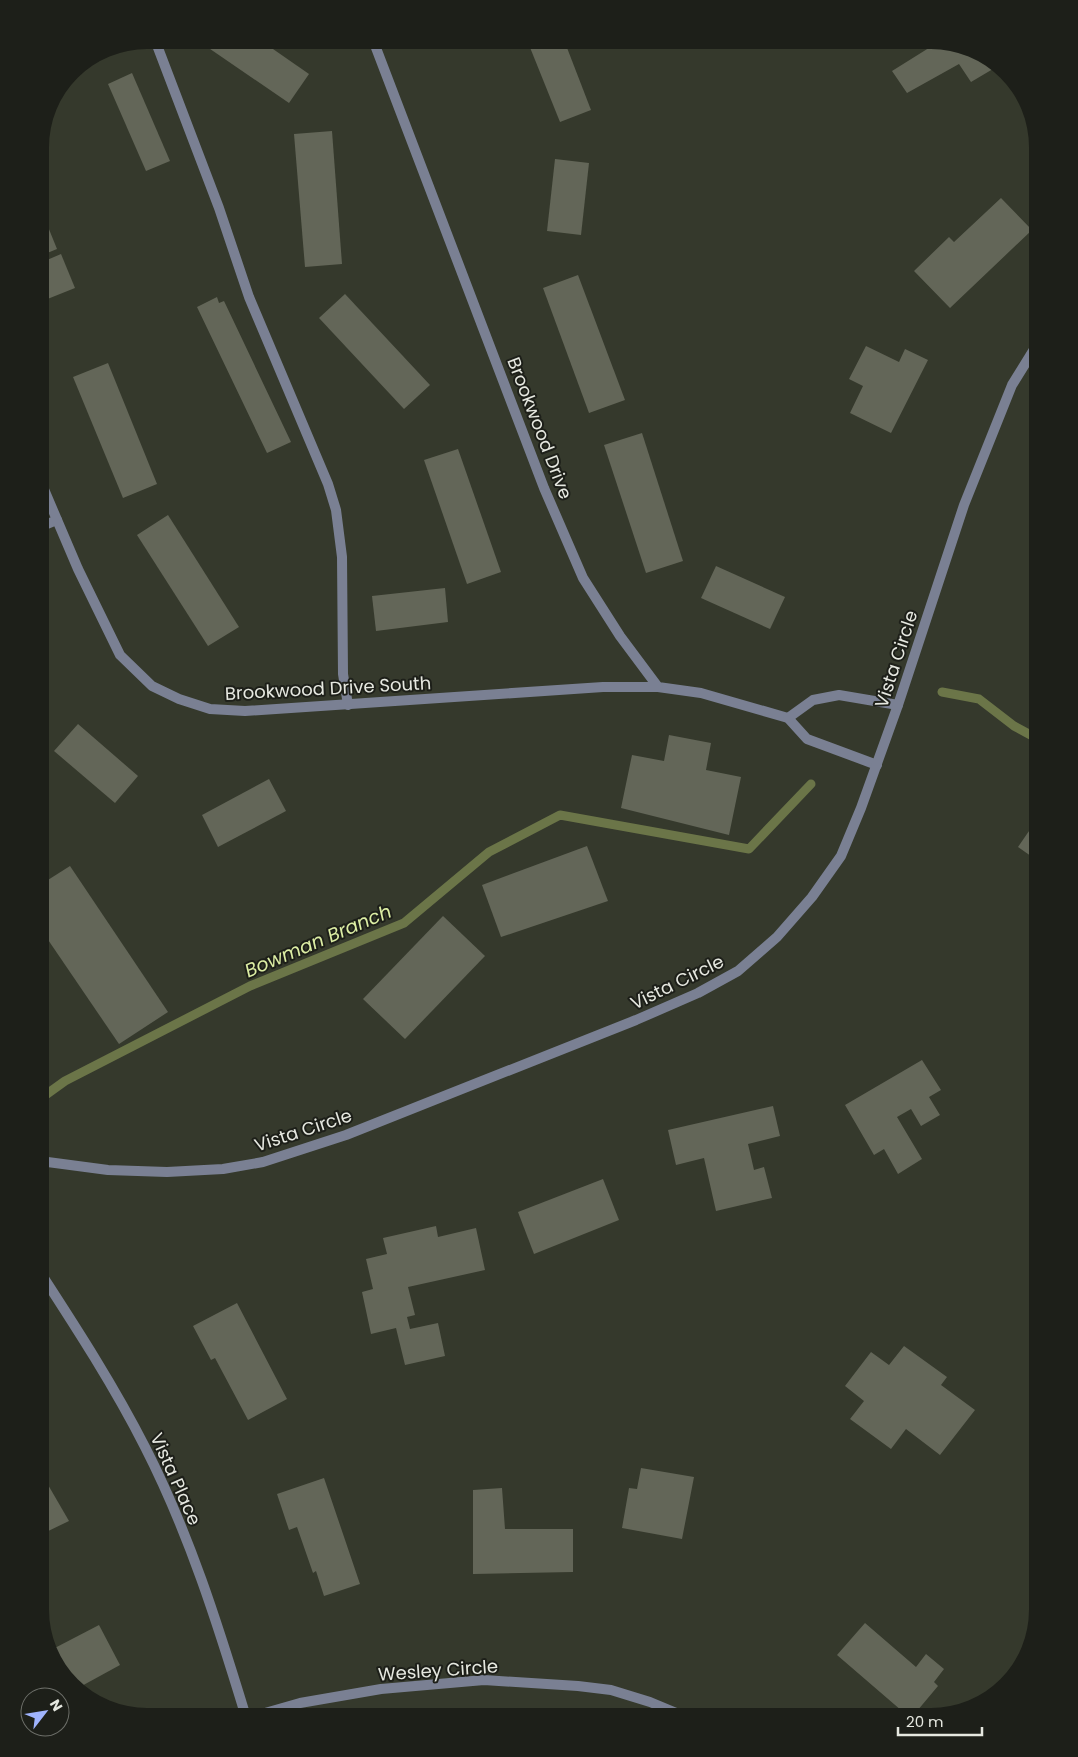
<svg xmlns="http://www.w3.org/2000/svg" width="1078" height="1757" font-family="Poppins,sans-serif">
  <rect width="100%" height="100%" fill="#35392c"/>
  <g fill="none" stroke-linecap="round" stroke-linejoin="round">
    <g stroke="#6b7548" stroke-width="9">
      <polyline points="942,692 979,699 1014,726 1038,739"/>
      <polyline points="40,1099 65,1081 250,986 404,923 489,852 560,815 749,849 811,784"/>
    </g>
  </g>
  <g fill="#636658">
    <polygon points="197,40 260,40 309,74 289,103"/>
    <polygon points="527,40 564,40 591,110 560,122"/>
    <polygon points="940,41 990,58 998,66 971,82 959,64 907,93 892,71"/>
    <polygon points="132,73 170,161 146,171 108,84"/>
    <polygon points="332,131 342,264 305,267 294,134"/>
    <polygon points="555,159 589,163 581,235 547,231"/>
    <polygon points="1001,198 1032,230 950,308 914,271 949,237 954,242"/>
    <polygon points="40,207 57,249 40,256"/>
    <polygon points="61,254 75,288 40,302 40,263"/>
    <polygon points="578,275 625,400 589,413 543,288"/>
    <polygon points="345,294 430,385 404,409 319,318"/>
    <polygon points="217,297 219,303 224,301 291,442 267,453 197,307"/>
    <polygon points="866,346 899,362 905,349 928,360 891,433 850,413 863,386 849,379"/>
    <polygon points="108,363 157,484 123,498 73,377"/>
    <polygon points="642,433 683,561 646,573 604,445"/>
    <polygon points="458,449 501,572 467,584 424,460"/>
    <polygon points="168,515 239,627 208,646 137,535"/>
    <polygon points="716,566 785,597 770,629 701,598"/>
    <polygon points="445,588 448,622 376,631 372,596"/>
    <polygon points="78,724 138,776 115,803 54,751"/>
    <polygon points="669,735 711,743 706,770 741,777 729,835 621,808 632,755 664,761"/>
    <polygon points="269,779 286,811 218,847 202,815"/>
    <polygon points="1038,818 1038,861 1018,847"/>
    <polygon points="587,846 608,901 501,937 482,885"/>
    <polygon points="70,866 168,1012 119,1044 40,928 40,885"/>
    <polygon points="443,916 485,956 405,1039 363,999"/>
    <polygon points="922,1060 941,1090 929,1097 940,1115 921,1126 911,1109 897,1117 922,1159 898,1174 884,1149 874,1155 845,1105"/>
    <polygon points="773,1106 780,1136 748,1144 754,1170 764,1167 772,1198 716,1211 704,1158 676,1165 668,1130"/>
    <polygon points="603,1179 619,1220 534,1254 518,1212"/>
    <polygon points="436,1226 438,1237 476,1228 485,1270 408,1287 415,1315 407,1317 410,1329 438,1323 445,1356 405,1365 396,1328 371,1334 362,1292 373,1289 366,1259 387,1254 383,1238"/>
    <polygon points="237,1303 287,1399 248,1420 215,1358 211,1360 193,1326"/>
    <polygon points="904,1346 947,1377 941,1385 975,1410 940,1455 906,1429 891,1449 850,1419 864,1401 845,1386 871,1352 889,1365"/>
    <polygon points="641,1468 694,1477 682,1539 622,1528 629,1488 637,1489"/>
    <polygon points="40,1471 69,1521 40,1535"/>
    <polygon points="324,1478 360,1584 324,1596 316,1571 313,1573 297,1527 289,1530 277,1494"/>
    <polygon points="502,1488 505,1529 573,1529 573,1572 473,1574 473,1490"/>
    <polygon points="865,1623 916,1667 926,1654 944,1669 934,1682 938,1686 912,1717 909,1717 837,1655"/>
    <polygon points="99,1625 120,1665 78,1688 51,1658 49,1651"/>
  </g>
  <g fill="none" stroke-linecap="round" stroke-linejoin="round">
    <polyline stroke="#7a8093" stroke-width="10" points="40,527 57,520"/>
    <g stroke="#7a8093" stroke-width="10">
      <polyline points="155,40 219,208 249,297 328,484 336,510 342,557 343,674 348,705"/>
      <polyline points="373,40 544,488 583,578 620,636 658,687 701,693 788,718 807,739 877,765"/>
      <polyline points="40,480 78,569 120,655 152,686 179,699 210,709 245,711 603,687 658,687"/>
      <polyline points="788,718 813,700 839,695 898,705"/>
      <path d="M40,1272C77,1329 114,1386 145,1447C189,1533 218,1625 246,1717"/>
      <polyline points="251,1717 300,1703 381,1689 484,1680 578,1686 611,1690 650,1702 686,1717"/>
    </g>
    <polyline stroke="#7a8093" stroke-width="10" points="40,1161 108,1170 167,1172 223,1169 263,1162 346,1135 636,1020 698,993 738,971 777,937 812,897 841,856 861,808 898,705 964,505 1012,385 1038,343"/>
  </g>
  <g text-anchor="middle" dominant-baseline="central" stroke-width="4" stroke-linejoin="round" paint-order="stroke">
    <g font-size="18" fill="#e6e8e0" stroke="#1d1f19">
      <text transform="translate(540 428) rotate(69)">Brookwood Drive</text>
      <text transform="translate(896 659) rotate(-72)">Vista Circle</text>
      <text transform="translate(328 688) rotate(-3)">Brookwood Drive South</text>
      <text transform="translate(677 982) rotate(-26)">Vista Circle</text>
      <text transform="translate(303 1130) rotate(-18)">Vista Circle</text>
      <text transform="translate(176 1479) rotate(66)">Vista Place</text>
      <text transform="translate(438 1670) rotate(-4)">Wesley Circle</text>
    </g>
    <g font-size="19" font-style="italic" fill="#dceda4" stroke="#1d1f19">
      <text transform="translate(318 941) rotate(-23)">Bowman Branch</text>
    </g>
  </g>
  <path d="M0 0H1078V1757H0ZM147 49H931A98 98 0 0 1 1029 147V1610A98 98 0 0 1 931 1708H147A98 98 0 0 1 49 1610V147A98 98 0 0 1 147 49Z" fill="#1d1f19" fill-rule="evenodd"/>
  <g transform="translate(45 1712) rotate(59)"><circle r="24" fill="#1d1f19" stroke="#6d6f69"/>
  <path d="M0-4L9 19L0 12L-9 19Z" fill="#9fb3fd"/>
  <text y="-8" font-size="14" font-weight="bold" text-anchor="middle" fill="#e6e8e0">N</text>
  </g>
  <path d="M898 1727v8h84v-8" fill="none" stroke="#e6e8e0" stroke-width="2.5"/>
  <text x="906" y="1727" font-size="15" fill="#e6e8e0" stroke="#1d1f19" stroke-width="4" paint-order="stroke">20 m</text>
</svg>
